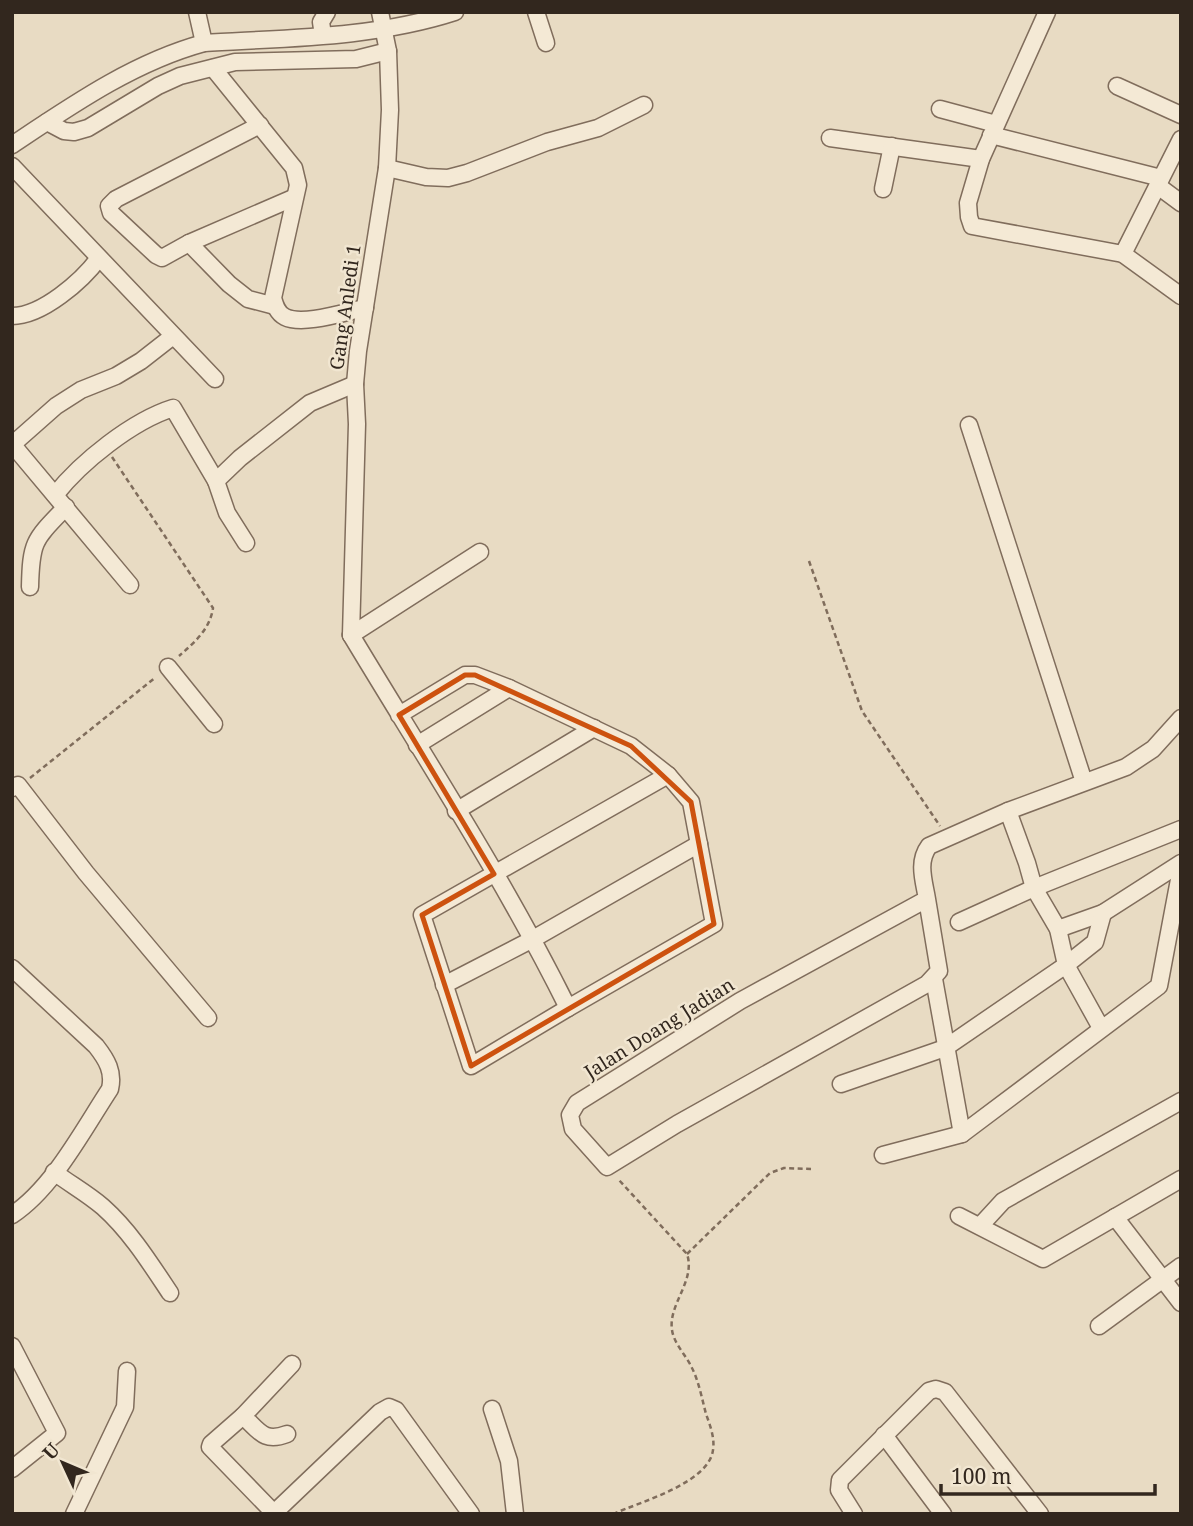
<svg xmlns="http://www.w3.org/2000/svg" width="1193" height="1526" font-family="'Noto Serif',serif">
  <rect width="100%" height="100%" fill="#e8dbc3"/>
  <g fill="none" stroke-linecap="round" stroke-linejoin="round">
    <g stroke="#806d5c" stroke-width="19">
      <g id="minor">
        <polyline points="197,12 204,43"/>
        <polyline points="536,12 546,43"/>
        <polyline points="1047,12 981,159 968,203 969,217 972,226 1123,254 1181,296"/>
        <polyline points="323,35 321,22 327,12"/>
        <path d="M213,68L294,168L298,185L273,298C275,305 277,313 285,317C303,326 345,312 365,308"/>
        <polyline points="1117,86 1181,115"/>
        <polyline points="940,109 996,124"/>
        <polyline points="47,122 64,131 74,132 88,128 158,86 180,76 235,62 356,59 388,51"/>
        <polyline points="260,125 116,199 109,206 111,213 156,255 162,258 189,243 293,198"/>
        <polyline points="991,135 1161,178"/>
        <polyline points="830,138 981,159"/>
        <path d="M12,145C72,105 134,62 204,43C287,38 375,38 455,12"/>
        <polyline points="12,166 215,379"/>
        <polyline points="387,168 426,177 448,178 467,173 547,142 598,128 644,105"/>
        <polyline points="1158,186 1181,203"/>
        <polyline points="883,189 892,146"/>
        <polyline points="189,243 229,284 248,299 275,306"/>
        <polyline points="1123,254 1181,139"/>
        <path d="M12,316C42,316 82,281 99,258"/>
        <polyline points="969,425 1084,782"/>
        <polyline points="12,444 130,585"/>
        <polyline points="13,444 56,406 81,390 116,376 141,361 173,336"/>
        <polyline points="216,481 240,458 310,403 355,384"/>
        <path d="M55,495C81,462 132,421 173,408L216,481L227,513L246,543"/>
        <path d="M30,587C31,541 34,540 66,507"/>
        <path d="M351,635C425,758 504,879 568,1008L714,924L691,802L668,775L631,746L509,688L475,675H465L399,715"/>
        <polyline points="351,635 357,424 355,384 358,351 387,168 390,110 388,51 380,12"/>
        <polyline points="351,635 480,552"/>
        <polyline points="168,667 214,724"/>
        <polyline points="417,745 509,688"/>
        <polyline points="12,788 18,785 86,873 208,1018"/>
        <polyline points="456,811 594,728"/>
        <polyline points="1008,811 1027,863 1034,888 1058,929 1066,965 1101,1028"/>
        <path d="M927,899L939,971L927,984L677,1124L607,1167L573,1129L570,1115L577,1103L740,1001L927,899C924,881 917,862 929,846L1008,811L1126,767L1153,749L1181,718"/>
        <polyline points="959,922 1034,888 1181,829"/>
        <polyline points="1058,929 1103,913 1181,863"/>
        <path d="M12,968L96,1046C107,1060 114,1072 110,1089C83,1130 53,1188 12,1215"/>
        <polyline points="934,979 962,1134"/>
        <polyline points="444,985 533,939 699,844"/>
        <polyline points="568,1008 471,1066 422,915 668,775"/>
        <polyline points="841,1084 945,1048 1066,965 1095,942 1103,913"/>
        <polyline points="883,1155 962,1134 1159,986 1181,869"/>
        <path d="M54,1172C70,1184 88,1194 103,1207C130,1231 150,1263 170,1293"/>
        <polyline points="959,1216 1043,1259 1181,1179"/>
        <polyline points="1115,1217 1181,1303"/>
        <polyline points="980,1226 1003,1201 1181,1101"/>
        <polyline points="1099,1326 1181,1266"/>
        <polyline points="12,1346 57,1433 12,1469"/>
        <polyline points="492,1409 509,1461 515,1514"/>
        <path d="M243,1416C259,1431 264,1443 287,1434"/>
        <polyline points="884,1435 943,1514"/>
        <polyline points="274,1513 210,1447 211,1444 243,1416 292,1364"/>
        <polyline points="74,1514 125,1407 127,1371"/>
        <polyline points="273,1514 380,1412 389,1407 396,1410 471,1514"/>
        <polyline points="854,1514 839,1490 840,1480 929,1391 936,1389 945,1392 1040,1514"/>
      </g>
    </g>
    <g stroke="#806d5c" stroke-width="2.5" stroke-dasharray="5 3.5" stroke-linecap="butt">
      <path d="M112,457L213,608C210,629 195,642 179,656"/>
      <polyline points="809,561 862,711 940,826"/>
      <polyline points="30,778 156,677"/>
      <polyline points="687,1254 770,1173 784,1168 811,1169"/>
      <path d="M613,1514C640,1502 709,1483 713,1450C715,1438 710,1425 706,1414C702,1399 699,1382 692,1368C686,1355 674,1344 672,1330C668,1304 696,1281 687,1254L618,1179"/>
    </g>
    <use href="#minor" stroke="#f4e9d5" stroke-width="16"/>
  </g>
  <path fill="none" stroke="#cd520f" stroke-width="5" stroke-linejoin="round" d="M465,675H475L631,746L691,802L714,924L471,1066L422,915L494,874L399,715Z"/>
  <g text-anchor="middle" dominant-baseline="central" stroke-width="5" stroke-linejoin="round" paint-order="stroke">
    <g font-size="19" fill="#32271e" stroke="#f1e6d1">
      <text transform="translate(345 307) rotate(-82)">Gang Anledi 1</text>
      <text transform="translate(659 1028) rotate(-32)">Jalan Doang Jadian</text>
    </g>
  </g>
  <rect width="1193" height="1526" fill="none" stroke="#32271e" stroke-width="28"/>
  <g transform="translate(63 1463) rotate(314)" stroke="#f1e6d1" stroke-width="5" paint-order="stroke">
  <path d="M0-5L12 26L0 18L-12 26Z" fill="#32271e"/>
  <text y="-10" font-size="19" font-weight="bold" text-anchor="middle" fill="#32271e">U</text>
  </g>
  <path d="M941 1484v10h214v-10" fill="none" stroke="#32271e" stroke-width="3.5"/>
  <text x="951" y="1484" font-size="21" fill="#32271e" stroke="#f1e6d1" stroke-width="5" paint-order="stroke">100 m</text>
</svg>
